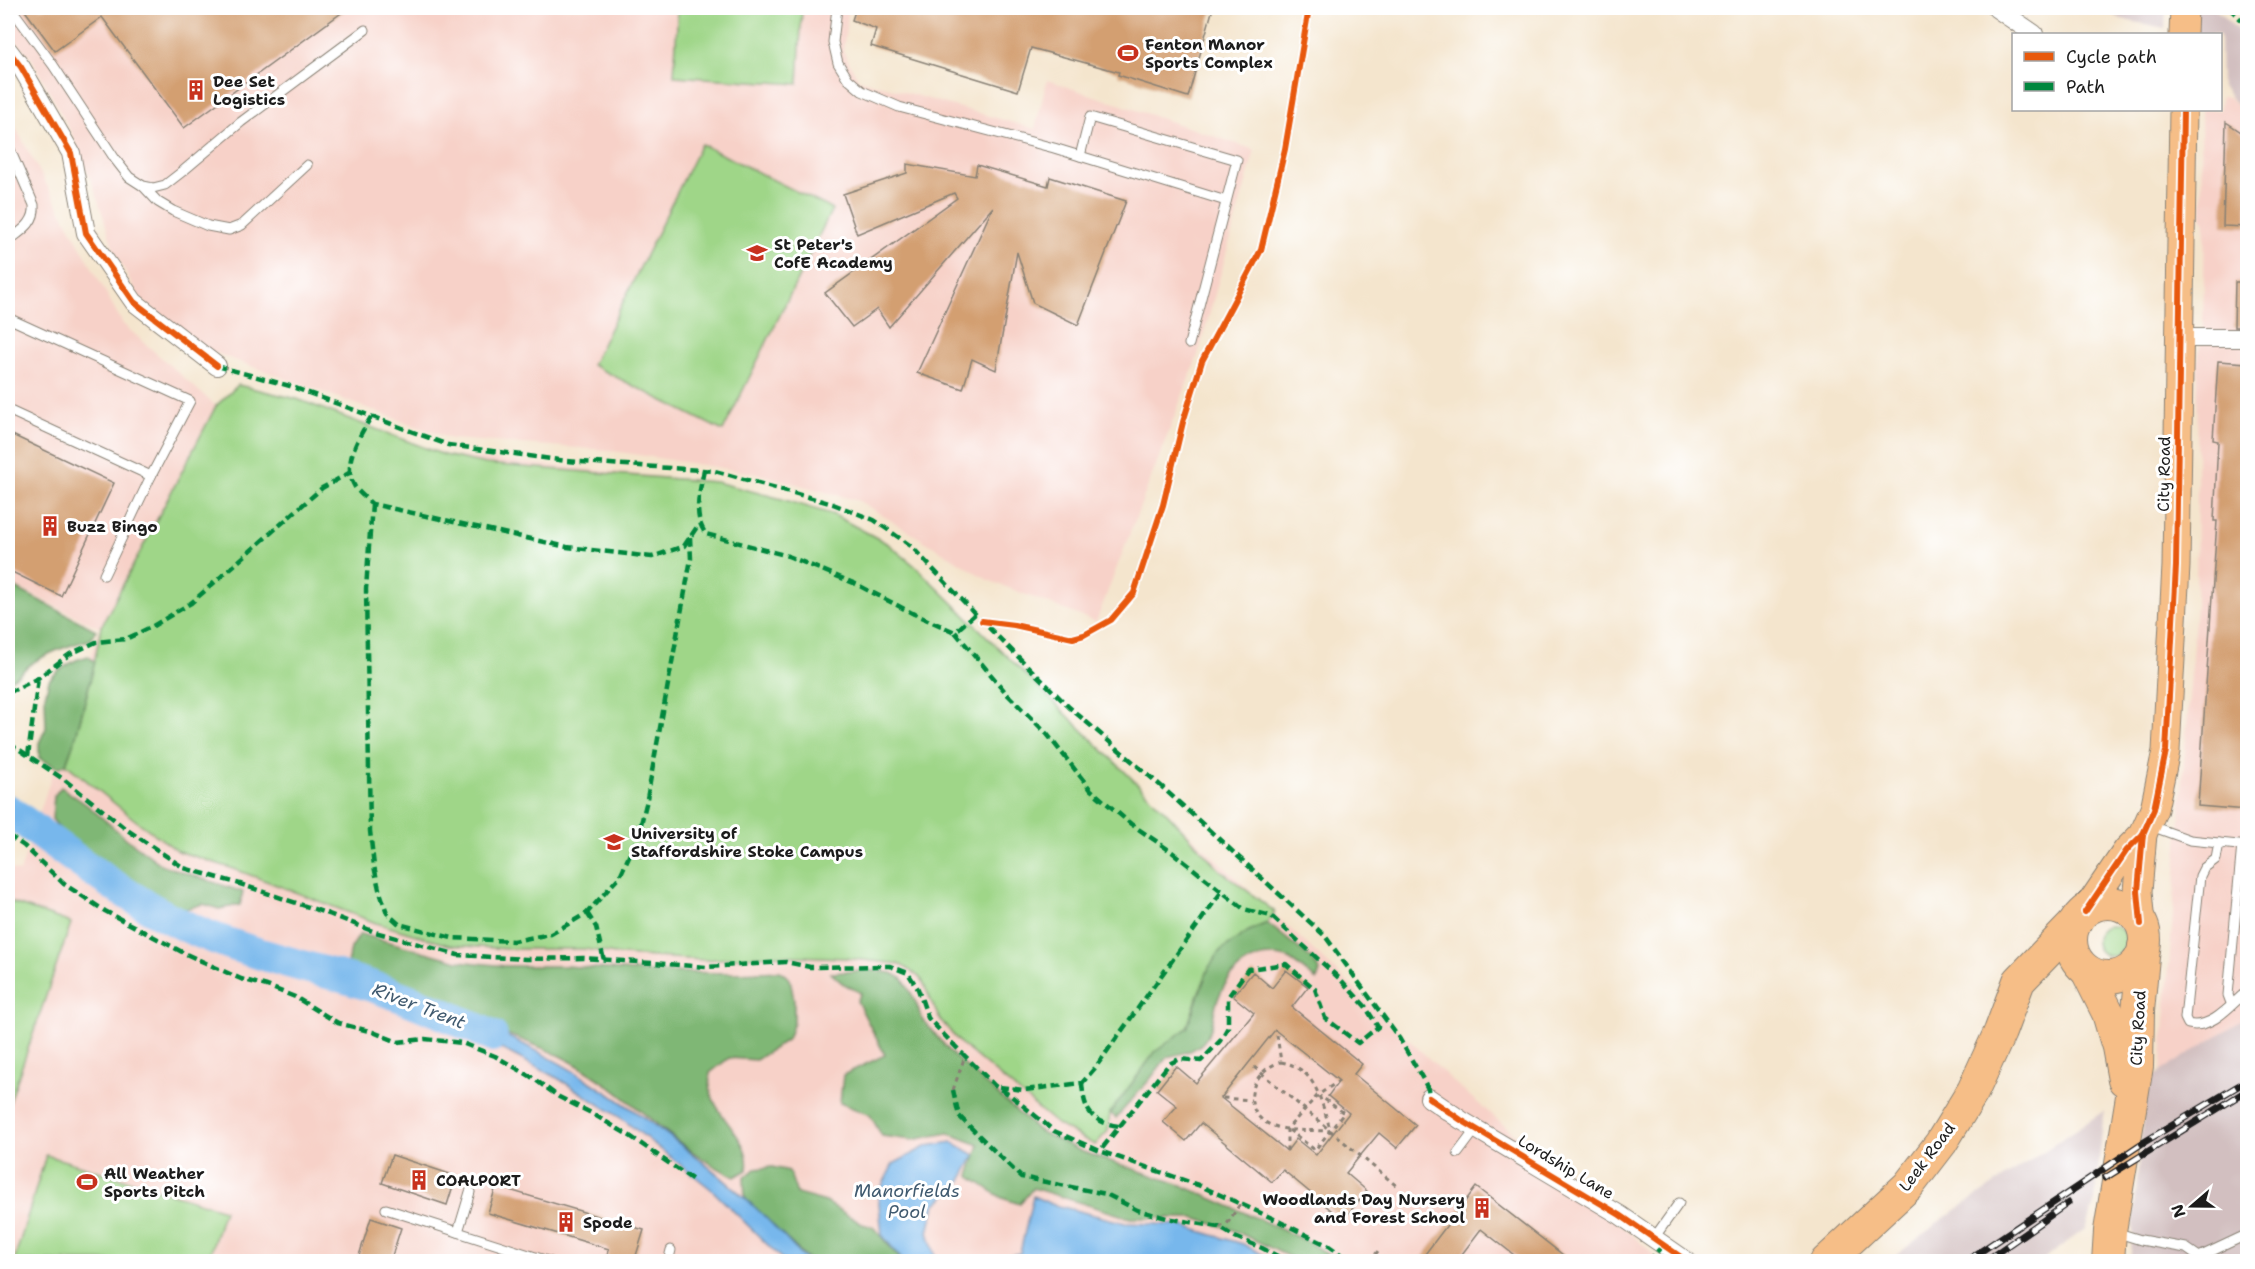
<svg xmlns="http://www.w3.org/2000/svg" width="2255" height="1269" font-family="'Shantell Sans',sans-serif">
  <rect width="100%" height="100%" fill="#fff"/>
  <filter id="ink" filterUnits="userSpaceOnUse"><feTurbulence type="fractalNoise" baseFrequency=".0167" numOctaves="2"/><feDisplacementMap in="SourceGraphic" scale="12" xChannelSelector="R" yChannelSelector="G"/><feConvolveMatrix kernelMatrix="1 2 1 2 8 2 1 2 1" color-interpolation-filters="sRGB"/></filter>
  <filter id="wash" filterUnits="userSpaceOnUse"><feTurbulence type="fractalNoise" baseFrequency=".008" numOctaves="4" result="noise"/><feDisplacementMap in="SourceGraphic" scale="24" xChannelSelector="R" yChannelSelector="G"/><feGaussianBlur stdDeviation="1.35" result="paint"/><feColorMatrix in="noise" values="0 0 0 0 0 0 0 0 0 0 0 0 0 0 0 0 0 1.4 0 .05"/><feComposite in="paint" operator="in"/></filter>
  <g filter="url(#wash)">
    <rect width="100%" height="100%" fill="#f4e5cd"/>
    <g fill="#f7d1c8">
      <polygon points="8,8 849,8 843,51 858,79 1035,129 1047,80 1255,150 1198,355 1096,622 988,580 859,501 759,474 607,450 451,439 199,347 139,298 114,250 93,185 71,132 32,59 8,31"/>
      <polygon points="2221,97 2229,97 2248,118 2247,1017 2161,1073 2196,604 2198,362 2203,326 2205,223 2202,218 2201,110 2220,110"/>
      <polygon points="8,114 123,324 216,406 113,603 238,385 339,414 444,455 716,482 888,544 1169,815 1457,1085 1662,1261 8,1261 8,868 20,872 100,628 8,583"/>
    </g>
    <g fill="#d2bfc0">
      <polygon points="2099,8 2166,8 2165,28 2124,20"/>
      <polygon points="2195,8 2214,8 2247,39 2247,118 2221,85 2220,34 2195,34"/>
      <polygon points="2247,1017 2247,1261 2130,1262 2146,1081"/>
      <polygon points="2104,1111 2095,1201 2085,1229 2041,1261 1889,1261 1944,1218"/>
    </g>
    <g fill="#9fd688" stroke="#5e7952" stroke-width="1.5">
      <polygon points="678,8 802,8 798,84 674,76"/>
      <polygon points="701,144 832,209 723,431 592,365"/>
      <path d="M238,385L297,399L444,455L486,464L716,482L782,499L834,515L888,544L915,566L1169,815L1220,870L1275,912L1267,923L1249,931L1221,950L1200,989L1187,1028L1110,1113L1108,1131L1095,1145L1058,1125L960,1043L939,1018L921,978L900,964L844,958L771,955L704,960L621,955L585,949H508L449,945L376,923L237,870L178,851L135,820L66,764C82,720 93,673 101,627L216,406Z"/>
      <polygon points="8,901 71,923 8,1107"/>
      <circle cx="2111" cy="941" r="15"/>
      <polygon points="46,1155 224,1210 208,1261 14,1261"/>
    </g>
    <g fill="#7fb774" stroke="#4e6a48" stroke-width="1.5">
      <path d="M8,584L96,630L90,640C69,645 49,652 31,664C23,670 17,677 8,681Z"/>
      <polygon points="88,656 95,662 76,736 66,764 58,768 39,758 39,743 46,728 45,696 49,680 59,670 76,660"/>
      <polygon points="61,787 87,805 127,839 162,865 243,892 240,905 219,909 203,904 182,910 164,903 117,876 73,846 52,819 54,796"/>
      <path d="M1267,923L1311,958L1320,971L1317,980C1309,975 1294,961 1287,958C1253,949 1227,972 1217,1002C1211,1017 1216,1025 1204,1041C1196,1051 1180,1054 1167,1057L1151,1078L1116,1118L1110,1113L1155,1052L1187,1028L1209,967L1221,950L1249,931Z"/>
      <path d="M360,934L458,961L505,966H565L648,972L738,973L780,971L790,979L794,1000V1022L788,1039L756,1060L729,1058L710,1073C704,1116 753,1133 747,1170L735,1177C671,1147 625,1087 560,1056C490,1023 413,1008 348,964L351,948Z"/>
      <polygon points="867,970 892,973 903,979 915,1000 922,1019 953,1055 1039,1131 1083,1152 1181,1185 1261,1220 1306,1241 1338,1261 1298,1261 1231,1229 1193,1218 1130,1218 1033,1188 1020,1204 1002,1198 969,1176 979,1145 948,1133 912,1140 882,1136 870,1115 840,1103 843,1075 885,1055 857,1001 861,993 842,983 831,973"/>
      <polygon points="772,1167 789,1171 797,1194 826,1202 862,1224 873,1227 902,1261 810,1261 745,1200 744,1178 755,1169"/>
    </g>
    <g fill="#77b7ec" stroke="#4a6a84" stroke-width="1.5">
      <path d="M457,1012C500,1033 545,1053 586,1079C647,1117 704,1160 757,1209C774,1225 790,1244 807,1261H784L711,1189L621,1118L559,1079L452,1023Z"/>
      <polygon points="952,1142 975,1155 959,1184 935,1205 928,1232 935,1256 956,1261 903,1261 882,1235 878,1194 893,1164 927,1146"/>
      <polygon points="1033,1196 1051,1204 1125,1223 1179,1225 1243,1244 1275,1261 981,1261 1020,1253"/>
    </g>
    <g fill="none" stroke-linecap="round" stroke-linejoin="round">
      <path stroke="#77b7ec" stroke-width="32" d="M8,810C64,850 124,898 187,927C240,951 297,964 352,980C400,994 447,1015 492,1036"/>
    </g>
    <g id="blocks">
      <g fill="#d39f71" fill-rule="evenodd">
        <polygon points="23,8 348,8 184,128 102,17 55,51"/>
        <polygon points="856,8 1213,8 1188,97 1118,75 1119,72 1031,48 1018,91 871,46 876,29 852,20"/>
        <polygon points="2226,122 2247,136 2247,227 2223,226"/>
        <polygon points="907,164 975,176 977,165 1048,186 1050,177 1126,201 1078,325 1033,303 1017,252 996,370 972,359 963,389 917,373 993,207 889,327 877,309 852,327 825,293 957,198 954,193 857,234 843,194 907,173"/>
        <polygon points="2235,282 2247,282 2247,327 2234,327"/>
        <polygon points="2218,361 2247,363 2247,810 2198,806 2217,521 2214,521 2218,441 2213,440"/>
        <polygon points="8,433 114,483 61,596 8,570"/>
        <path d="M1286,970L1308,987L1292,1007L1362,1064L1354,1074L1416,1125L1397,1148L1379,1133L1346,1173L1367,1191L1343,1220L1283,1170L1272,1182L1201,1123L1186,1141L1163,1122L1177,1106L1157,1090L1176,1066L1196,1083L1254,1013L1233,996L1253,972L1272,988ZM1275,1030L1339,1081L1328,1096L1349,1113L1316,1155L1296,1139L1287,1151L1221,1098Z"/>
        <polygon points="392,1155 456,1176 447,1205 382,1183"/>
        <polygon points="496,1186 644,1230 634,1262 606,1262 609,1249 488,1213"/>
        <polygon points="1476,1187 1572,1262 1523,1262 1481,1229 1456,1262 1419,1262"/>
        <polygon points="371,1218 401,1228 390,1262 357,1262"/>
      </g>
    </g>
  </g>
  <g filter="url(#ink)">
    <use href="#blocks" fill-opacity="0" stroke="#888074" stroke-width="1.5"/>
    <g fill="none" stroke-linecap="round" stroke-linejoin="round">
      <g stroke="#888074" stroke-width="11">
        <g id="lane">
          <polyline points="11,8 53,65 115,159 129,177 143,186 153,188 165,185 183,171 241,122 365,30"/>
          <polyline points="837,8 833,42 838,63 848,79 862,91 899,107 1054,148 1226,201"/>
          <path d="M8,145L34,205C36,223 21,231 8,241"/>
          <polyline points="1080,156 1090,117 1237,160 1189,344"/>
          <polyline points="143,186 158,202 173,211 208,226 229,230 242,225 307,165"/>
          <polyline points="8,318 190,401 151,476 104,575"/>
          <polyline points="8,410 151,476"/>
          <polyline points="2151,826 2190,840 2248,846"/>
          <path d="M2219,843L2216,859L2204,868L2200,876L2185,1018L2188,1024C2211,1030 2231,1005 2248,990"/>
          <polyline points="2231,1003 2228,995 2242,845"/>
          <polyline points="1458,1153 1476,1129"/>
          <polyline points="386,1209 551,1262"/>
          <polyline points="458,1232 470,1192"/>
          <polyline points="2115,1232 2141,1240 2186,1248 2199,1257 2199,1262"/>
          <polyline points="1654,1238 1679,1203"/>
          <polyline points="2199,1257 2248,1234"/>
          <polyline points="668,1262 671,1250"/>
        </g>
      </g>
      <g stroke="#888074" stroke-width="20">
        <g id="street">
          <polyline points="1996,8 2034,34"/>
          <polyline points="8,50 21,67 71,153 86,233 134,302 217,366"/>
          <polyline points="2180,338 2248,338"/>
          <polyline points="1429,1098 1461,1120 1620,1215 1688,1262"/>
        </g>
      </g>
      <g stroke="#888074" stroke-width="29">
        <g id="primary">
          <polyline points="2183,34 2184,8"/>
          <polyline points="2085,912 2127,850 2143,834 2154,809 2166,751 2176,566 2183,110"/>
          <polyline points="2141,924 2138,891 2143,834"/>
        </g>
      </g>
      <g stroke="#888074" stroke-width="34">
        <g id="highway">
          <circle cx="2108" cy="940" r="37"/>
          <polyline points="2087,971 2108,1013 2118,1047 2124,1080"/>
          <polyline points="1826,1262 1908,1186 1941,1143 1973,1091 2000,1032 2019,981 2077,921"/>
          <polyline points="2108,1262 2110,1231 2137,1066 2138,1011 2144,946"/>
        </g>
      </g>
      <g stroke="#888074" stroke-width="3" stroke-dasharray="4.5 4.5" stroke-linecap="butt">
        <polyline points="1277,1035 1281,1062"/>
        <path d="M1281,1062C1317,1068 1320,1101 1331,1131C1313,1130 1291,1132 1274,1126C1239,1115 1248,1071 1281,1062Z"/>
        <polyline points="1254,1067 1399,1188"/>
        <polyline points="953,1090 965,1056"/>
        <polyline points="1223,1098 1251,1100"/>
        <polyline points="1289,1130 1315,1150 1344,1113 1320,1096"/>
        <polyline points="1287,1151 1287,1129 1318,1095 1339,1081"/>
        <polyline points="1219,1227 1227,1224 1240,1204"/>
        <polyline points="1370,1262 1378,1251"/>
      </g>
      <use href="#lane" stroke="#fff" stroke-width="9"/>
      <use href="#street" stroke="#fff" stroke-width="18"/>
      <use href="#primary" stroke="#f6be87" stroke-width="27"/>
      <use href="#highway" stroke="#f6be87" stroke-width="32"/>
      <g stroke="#1c1c1c" stroke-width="7">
        <g id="rail">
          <polyline points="2105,1178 2243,1093"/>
          <polyline points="1965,1262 2141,1144 2248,1080"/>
          <polyline points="1984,1262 2068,1203"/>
        </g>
      </g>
      <use href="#rail" stroke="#fff" stroke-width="4.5" stroke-dasharray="14" stroke-linecap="butt"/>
      <g stroke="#00873e" stroke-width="4.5" stroke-dasharray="9 4.5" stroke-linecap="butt">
        <polyline points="2229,8 2248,26"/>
        <polyline points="217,366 290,386 448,445 566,461 715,471 833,504 874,520 911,546 982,621 1069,707 1161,786 1325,936 1399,1038 1424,1081 1428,1089 1429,1098"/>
        <path d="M371,417C359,437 341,464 355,487C359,493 367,499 372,504L567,547L652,557L684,546L699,524"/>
        <path d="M704,470C700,491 692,516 706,534L788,556L856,584L914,614L955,632"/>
        <polyline points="372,504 366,589 370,831 374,866 379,889 387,913 399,924 452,938 513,941 551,934 587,913 620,876 638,836 646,804 691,559 690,537"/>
        <polyline points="975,614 955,632 1008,695 1047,734 1091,790 1131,824 1172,852 1244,909 1271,916 1341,980 1365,1006 1378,1027 1358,1043 1325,1018 1315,989 1286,964 1248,969 1228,997 1228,1027 1220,1041 1201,1061 1179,1059 1169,1064 1100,1151"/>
        <polyline points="8,693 38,678 70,654 96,642 126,639 153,626 191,603 322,488 349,473"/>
        <polyline points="8,744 20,750 66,781 126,829 184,868 240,884 329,914 375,932 458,955 526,959 583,958 706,967 786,962 810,967 890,966 908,973 918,989 928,1018 949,1040 995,1086 1010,1095 1054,1131 1100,1151 1198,1185 1272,1218 1329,1246 1352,1262"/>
        <polyline points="28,756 38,678"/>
        <polyline points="8,835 24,846 64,884 105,911 186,954 241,979 267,986 295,997 338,1023 373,1032 398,1042 425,1039 462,1043 495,1056 530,1076 559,1097 593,1114 630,1136 693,1180"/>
        <polyline points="587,913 596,927 604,960"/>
        <path d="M1082,1083C1084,1110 1090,1122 1119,1126"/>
        <polyline points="999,1087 1024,1090 1082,1083 1095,1068 1222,891"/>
        <polyline points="953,1090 959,1116 1021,1177 1106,1194 1137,1210 1167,1218 1219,1227 1235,1237 1262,1248 1289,1262"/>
        <polyline points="1648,1262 1663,1245"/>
      </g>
      <g stroke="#fff" stroke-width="10">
        <g id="cycleway">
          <polyline points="8,50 21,67 71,153 86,233 134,302 217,366"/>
          <polyline points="982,621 1014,625 1073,638 1084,635 1111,620 1134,593 1163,505 1183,422 1202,361 1261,250 1285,149 1309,8"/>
          <polyline points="2085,912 2127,850 2143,834 2154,809 2166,751 2176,566 2183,110"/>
          <polyline points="2141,924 2138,891 2143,834"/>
          <polyline points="1429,1098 1461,1120 1620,1215 1688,1262"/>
        </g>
      </g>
      <use href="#cycleway" stroke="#e8590c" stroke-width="6"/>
    </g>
  </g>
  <defs>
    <g id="stadium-bare" transform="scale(1.62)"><path d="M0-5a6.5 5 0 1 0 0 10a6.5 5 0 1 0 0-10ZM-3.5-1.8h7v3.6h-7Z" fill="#c8321e" stroke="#fff" stroke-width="2.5" paint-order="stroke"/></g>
    <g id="building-bare" transform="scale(1.62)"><path d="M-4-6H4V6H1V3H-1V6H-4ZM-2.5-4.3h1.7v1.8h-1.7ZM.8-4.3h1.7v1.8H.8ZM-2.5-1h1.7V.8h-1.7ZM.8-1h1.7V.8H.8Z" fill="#c8321e" stroke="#fff" stroke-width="2.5" paint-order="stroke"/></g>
    <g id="school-bare" transform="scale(1.62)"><path d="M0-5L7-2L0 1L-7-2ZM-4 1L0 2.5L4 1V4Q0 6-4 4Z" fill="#c8321e" stroke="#fff" stroke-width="2.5" paint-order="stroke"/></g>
    <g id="university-bare" transform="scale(1.62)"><path d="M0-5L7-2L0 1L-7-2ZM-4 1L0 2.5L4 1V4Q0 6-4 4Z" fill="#c8321e" stroke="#fff" stroke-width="2.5" paint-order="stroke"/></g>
  </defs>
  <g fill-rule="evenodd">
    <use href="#stadium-bare" x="1128" y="53"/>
    <use href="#building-bare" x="196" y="90"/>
    <use href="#school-bare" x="757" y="253"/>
    <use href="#building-bare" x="50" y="526"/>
    <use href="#university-bare" x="614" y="842"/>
    <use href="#building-bare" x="419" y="1180"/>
    <use href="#stadium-bare" x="87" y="1182"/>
    <use href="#building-bare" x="1482" y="1208"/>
    <use href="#building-bare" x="566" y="1222"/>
  </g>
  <g text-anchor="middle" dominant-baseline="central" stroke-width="6" stroke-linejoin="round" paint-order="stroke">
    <g font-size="16" font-weight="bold" fill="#1c1c1c" stroke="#fff" text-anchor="start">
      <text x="1145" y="44">Fenton Manor<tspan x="1145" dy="18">Sports Complex</tspan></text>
      <text x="213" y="81">Dee Set<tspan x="213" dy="18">Logistics</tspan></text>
      <text x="774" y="244">St Peter's<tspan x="774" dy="18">CofE Academy</tspan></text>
      <text x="67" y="526">Buzz Bingo</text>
      <text x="631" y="833">University of<tspan x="631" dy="18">Staffordshire Stoke Campus</tspan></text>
      <text x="104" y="1173">All Weather<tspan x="104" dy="18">Sports Pitch</tspan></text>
      <text x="436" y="1180">COALPORT</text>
      <text x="1465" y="1199" text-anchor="end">Woodlands Day Nursery<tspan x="1465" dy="18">and Forest School</tspan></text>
      <text x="583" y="1222">Spode</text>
    </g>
    <g font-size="16" fill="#1c1c1c" stroke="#fff">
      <text transform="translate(2164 474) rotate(-89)">City Road</text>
      <text transform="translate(2138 1028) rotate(-87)">City Road</text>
      <text transform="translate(1927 1157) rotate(-53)">Leek Road</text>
      <text transform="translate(1566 1167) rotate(31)">Lordship Lane</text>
    </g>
    <g font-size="18" font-style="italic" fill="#405a6f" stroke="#fff">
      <text transform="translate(419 1006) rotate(21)">River Trent</text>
      <text x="907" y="1191">Manorfields<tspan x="907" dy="21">Pool</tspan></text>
    </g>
  </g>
  <rect width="2255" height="1269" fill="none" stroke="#fff" stroke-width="30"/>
  <rect x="2012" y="33" width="210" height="78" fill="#ffffff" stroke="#a4a4a4" stroke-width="1.5"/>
  <rect x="2024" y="52" width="30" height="9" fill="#e8590c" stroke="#a4a4a4" stroke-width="1.5"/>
  <text x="2066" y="63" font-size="18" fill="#1c1c1c">Cycle path</text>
  <rect x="2024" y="82" width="30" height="9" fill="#00873e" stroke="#a4a4a4" stroke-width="1.5"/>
  <text x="2066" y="93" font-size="18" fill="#1c1c1c">Path</text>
  <g transform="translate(2192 1206) rotate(250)" stroke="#ffffff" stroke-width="4.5" paint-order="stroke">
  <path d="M0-4.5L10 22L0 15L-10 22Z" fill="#1c1c1c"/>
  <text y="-9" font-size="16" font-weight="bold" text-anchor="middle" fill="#1c1c1c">N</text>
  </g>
</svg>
